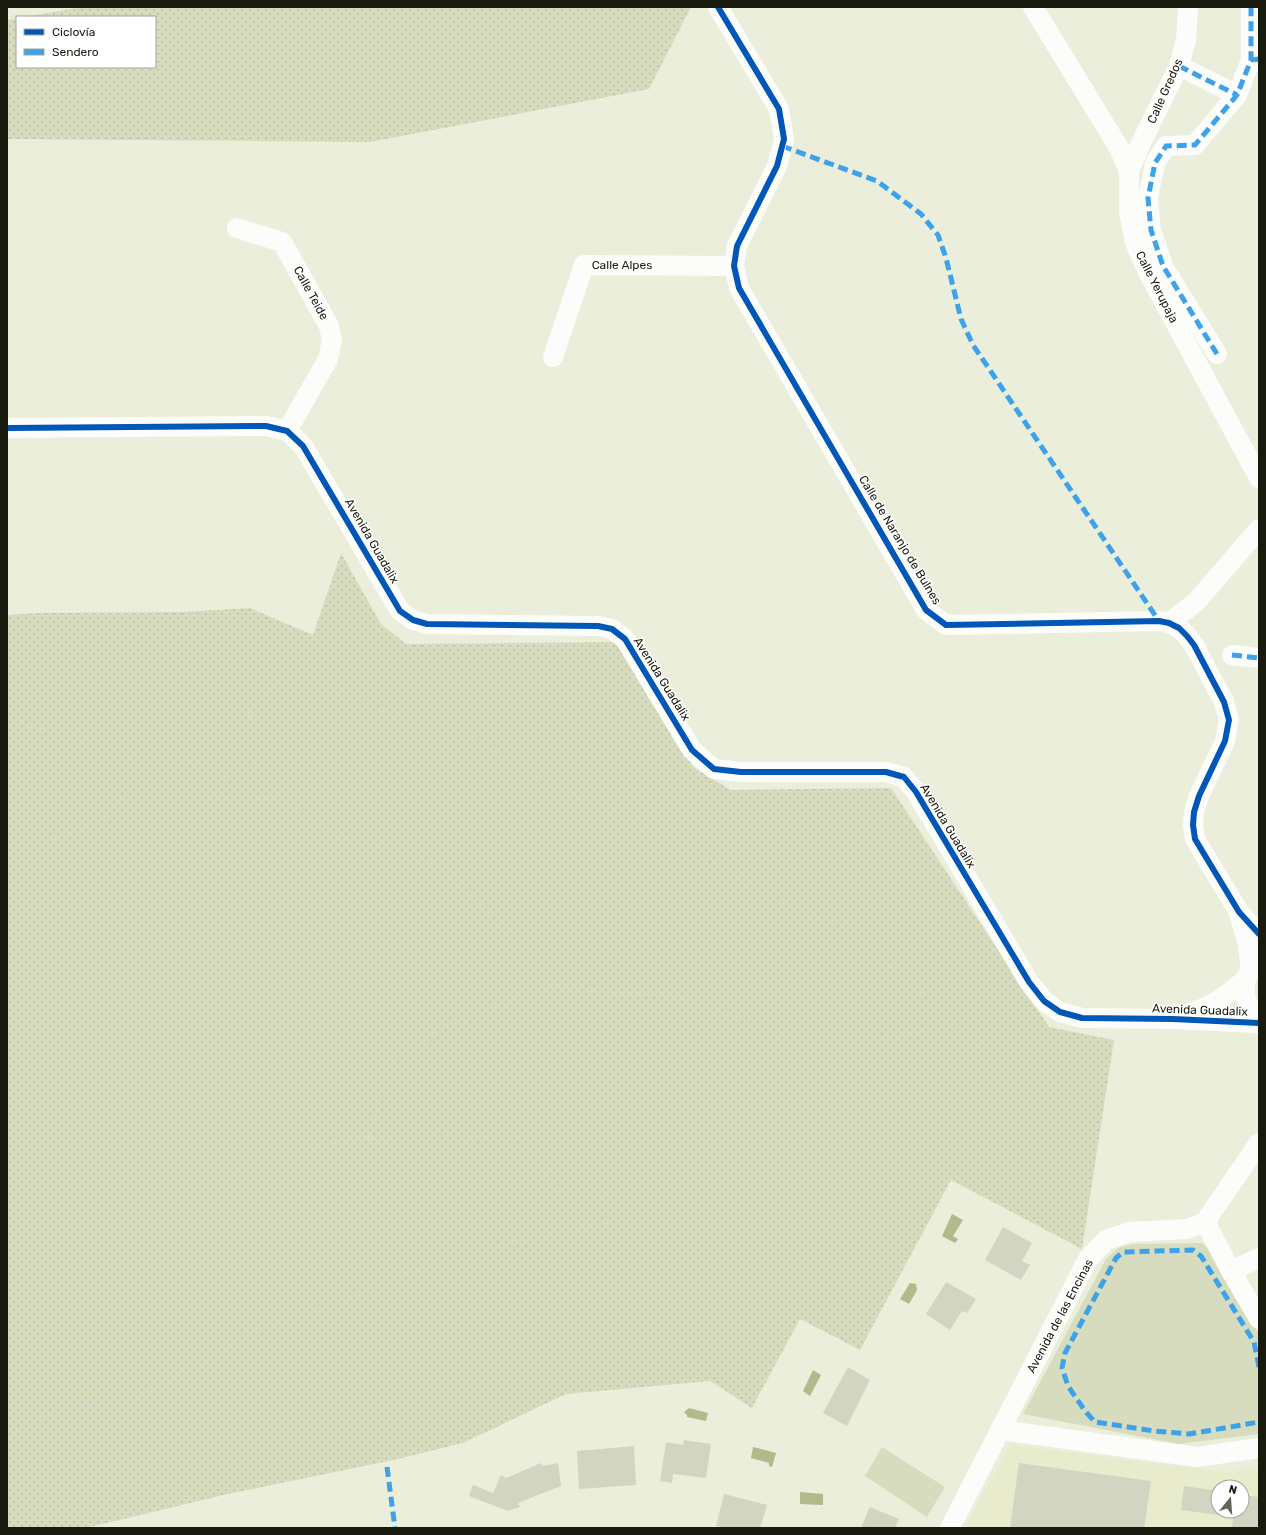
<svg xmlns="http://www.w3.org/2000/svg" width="1266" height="1535" font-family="Rubik,sans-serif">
  <defs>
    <pattern id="grass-dots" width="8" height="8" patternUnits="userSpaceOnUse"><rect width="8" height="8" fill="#d8dcbe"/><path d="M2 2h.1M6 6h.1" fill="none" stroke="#b9bca2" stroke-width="1.8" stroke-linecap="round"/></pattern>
  </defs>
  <rect width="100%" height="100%" fill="#ebeedb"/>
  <path fill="#e8eccc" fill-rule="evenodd" d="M1010,1445L1228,1472L1259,1467V1528H967V1525ZM1218,1487H1242V1511H1218Z"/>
  <g fill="url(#grass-dots)">
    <polygon points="82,7 691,7 649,89 370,142 7,139 7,20 17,18 17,67 155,67 155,17 25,17"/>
    <polygon points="341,553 381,624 406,644 616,642 694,768 731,790 891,788 1049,1027 1114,1040 1082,1249 951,1180 860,1350 800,1319 752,1408 710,1381 566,1394 463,1443 398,1459 228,1494 86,1528 7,1528 7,615 38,613 182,612 250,608 313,635"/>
  </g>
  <g fill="#d8dcbe">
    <polygon points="1202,1243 1212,1252 1259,1334 1259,1434 1179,1444 1023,1414 1106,1259 1118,1248 1133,1244"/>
    <polygon points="882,1447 945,1487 927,1517 865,1476"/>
  </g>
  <g fill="#b3b98b">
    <polygon points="952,1214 963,1220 953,1236 958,1239 955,1243 942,1236"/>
    <polygon points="910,1283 916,1284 917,1290 909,1304 900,1299"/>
    <polygon points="813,1370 821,1375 810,1396 803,1391"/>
    <polygon points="689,1408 708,1413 706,1421 687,1417 687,1415 684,1412"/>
    <polygon points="753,1447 776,1453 772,1467 769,1466 769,1463 751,1458"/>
    <polygon points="800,1492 823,1494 823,1505 800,1504"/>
  </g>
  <g fill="#d2d5c1">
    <polygon points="1003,1227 1032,1243 1022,1261 1030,1265 1021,1280 985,1260"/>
    <polygon points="946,1282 976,1299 967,1313 962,1311 950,1330 926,1314"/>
    <polygon points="848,1367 870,1380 847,1426 823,1413"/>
    <polygon points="684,1440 711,1444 706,1478 673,1474 672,1483 660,1481 666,1442 683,1445"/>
    <polygon points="634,1446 636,1485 579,1489 577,1451"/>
    <polygon points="541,1463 542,1466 558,1463 561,1486 518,1503 520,1507 508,1511 469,1496 473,1485 493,1493 501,1475 506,1478"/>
    <polygon points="1019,1463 1151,1481 1144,1528 1010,1528"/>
    <polygon points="1184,1486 1218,1491 1218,1515 1181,1510"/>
    <polygon points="724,1494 767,1505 760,1528 724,1528 716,1526"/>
    <polygon points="1242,1495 1259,1497 1259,1528 1232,1528 1234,1511 1242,1511"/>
    <polygon points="870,1507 899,1519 895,1528 861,1528"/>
  </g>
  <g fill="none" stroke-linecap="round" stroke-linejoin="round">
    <g stroke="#dbdbd6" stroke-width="2.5" stroke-dasharray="1 3" stroke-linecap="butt">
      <polyline points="7,17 64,13 78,7"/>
      <path d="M7,718L44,731L74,732L97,749L117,750L144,760L189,761L232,781L247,778C265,752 268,740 249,713L255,697L285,681L312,683L349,692L390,714L421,724L459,731L482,743L522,770L557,788L639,822L662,843L719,862L759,891L811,916L848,926L870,945L884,961L911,977L928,1002L944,1020L984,1046"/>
      <polyline points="7,841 39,843 98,825 125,798 171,785 238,801 277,797 336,836 399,849 439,866 529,950"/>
      <polyline points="369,1138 387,1066 398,1055 423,1045 439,1027 462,1020 478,1011 509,1002 530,991 554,986 578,987 606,993 677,995 721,1013 755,1024 804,1047 857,1045 875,1040 931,1030 944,1020"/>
      <polyline points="7,1438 42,1418 70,1409 134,1398 209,1359 250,1331 300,1321 324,1307 354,1296 397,1276 428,1268 468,1268 482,1256 509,1242 543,1240 560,1232 614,1220 603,1192 562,1194 550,1185 546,1166 541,1151 524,1140 505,1135 467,1139 435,1130 418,1129 386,1142 369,1138 348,1139 302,1149 277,1165 222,1177"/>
    </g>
    <g stroke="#fcfcfa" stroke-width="20">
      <polyline points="718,7 779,109 784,139 777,166 737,246 734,266 739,288 926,610 946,625 1159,621 1169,623 1179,628 1187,636 1194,645 1224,702 1229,720 1225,741 1199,796 1194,812 1193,825 1195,839 1239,912 1259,934"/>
      <polyline points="1033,7 1119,148 1129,171 1129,212 1135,243 1148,272 1259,478"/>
      <polyline points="1179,66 1237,95"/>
      <polyline points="1129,171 1141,143 1179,66 1186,40 1188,7"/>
      <polyline points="237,228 282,242 329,326 332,340 328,359 287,431"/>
      <polyline points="1217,354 1163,266 1151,230 1148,198 1155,163 1166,146 1195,145 1237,95 1251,60 1251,7"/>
      <polyline points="553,357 584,265 734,266"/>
      <polyline points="7,428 266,426 287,431 303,446 400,611 413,620 427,624 598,626 612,629 625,639 692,750 714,769 741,772 886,772 904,777 916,792 1029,982 1044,1001 1060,1012 1082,1018 1173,1019 1259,1023"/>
      <polyline points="1169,623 1196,602 1259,529"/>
      <polyline points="1232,655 1259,658"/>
      <polyline points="1240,917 1247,940 1251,970"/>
      <path d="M1259,962C1239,977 1241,1003 1259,1018"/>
      <path d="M1182,1016C1210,1007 1224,998 1246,979"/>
      <polyline points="1205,1222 1231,1271 1259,1319"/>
      <polyline points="1231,1271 1259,1258"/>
      <polyline points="1000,1430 1197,1457 1259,1448"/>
      <polyline points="950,1528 1088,1259 1106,1240 1129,1232 1187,1229 1205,1222 1259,1143"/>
    </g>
    <g stroke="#3da2e9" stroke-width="5" stroke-dasharray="10 5" stroke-linecap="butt">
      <polyline points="1251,60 1259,59"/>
      <polyline points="1179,66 1237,95"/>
      <polyline points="782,146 877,181 921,214 938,235 946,258 961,319 973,345 1159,621"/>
      <polyline points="1217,354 1163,266 1151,230 1148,198 1155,163 1166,146 1195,145 1237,95 1251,60 1251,7"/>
      <polyline points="1232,655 1259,658"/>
      <polyline points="1259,1367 1254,1342 1201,1256 1193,1250 1123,1252 1116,1258 1065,1353 1062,1368 1068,1386 1085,1411 1095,1422 1154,1431 1189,1434 1259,1422"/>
      <polyline points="387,1467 395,1528"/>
    </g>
    <g stroke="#fff" stroke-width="8">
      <g id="cycleway">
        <polyline points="718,7 779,109 784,139 777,166 737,246 734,266 739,288 926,610 946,625 1159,621 1169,623 1179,628 1187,636 1194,645 1224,702 1229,720 1225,741 1199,796 1194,812 1193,825 1195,839 1239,912 1259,934"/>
        <polyline points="7,428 266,426 287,431 303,446 400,611 413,620 427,624 598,626 612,629 625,639 692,750 714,769 741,772 886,772 904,777 916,792 1029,982 1044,1001 1060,1012 1082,1018 1173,1019 1259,1023"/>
      </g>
    </g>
    <use href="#cycleway" stroke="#0057b8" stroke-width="6"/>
  </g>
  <g text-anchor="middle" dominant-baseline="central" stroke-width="3" stroke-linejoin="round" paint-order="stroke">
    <g font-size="12" fill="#191a0e" stroke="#fff">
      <text transform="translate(1165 91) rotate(-66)">Calle Gredos</text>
      <text x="622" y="265">Calle Alpes</text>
      <text transform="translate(1157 287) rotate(63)">Calle Yerupaja</text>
      <text transform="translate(311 293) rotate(61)">Calle Teide</text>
      <text transform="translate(900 540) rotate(59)">Calle de Naranjo de Bulnes</text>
      <text transform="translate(372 541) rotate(60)">Avenida Guadalix</text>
      <text transform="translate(662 679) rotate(58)">Avenida Guadalix</text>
      <text transform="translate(948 826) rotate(59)">Avenida Guadalix</text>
      <text transform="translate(1200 1010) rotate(2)">Avenida Guadalix</text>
      <text transform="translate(1060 1316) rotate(-62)">Avenida de las Encinas</text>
    </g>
  </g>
  <rect width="1266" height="1535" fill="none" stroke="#191a0e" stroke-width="16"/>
  <rect x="16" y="16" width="140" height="52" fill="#ffffff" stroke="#a3a39f"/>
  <rect x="24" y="29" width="20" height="6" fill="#0057b8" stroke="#a3a39f"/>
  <text x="52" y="36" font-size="12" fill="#191a0e">Ciclovía</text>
  <rect x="24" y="49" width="20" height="6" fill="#3da2e9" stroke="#a3a39f"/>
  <text x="52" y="56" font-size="12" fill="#191a0e">Sendero</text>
  <g transform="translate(1230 1499) rotate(17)"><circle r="19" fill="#ffffff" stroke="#a3a39f"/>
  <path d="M0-3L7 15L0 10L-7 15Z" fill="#626456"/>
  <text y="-6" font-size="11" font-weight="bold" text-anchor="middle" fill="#191a0e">N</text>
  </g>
</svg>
